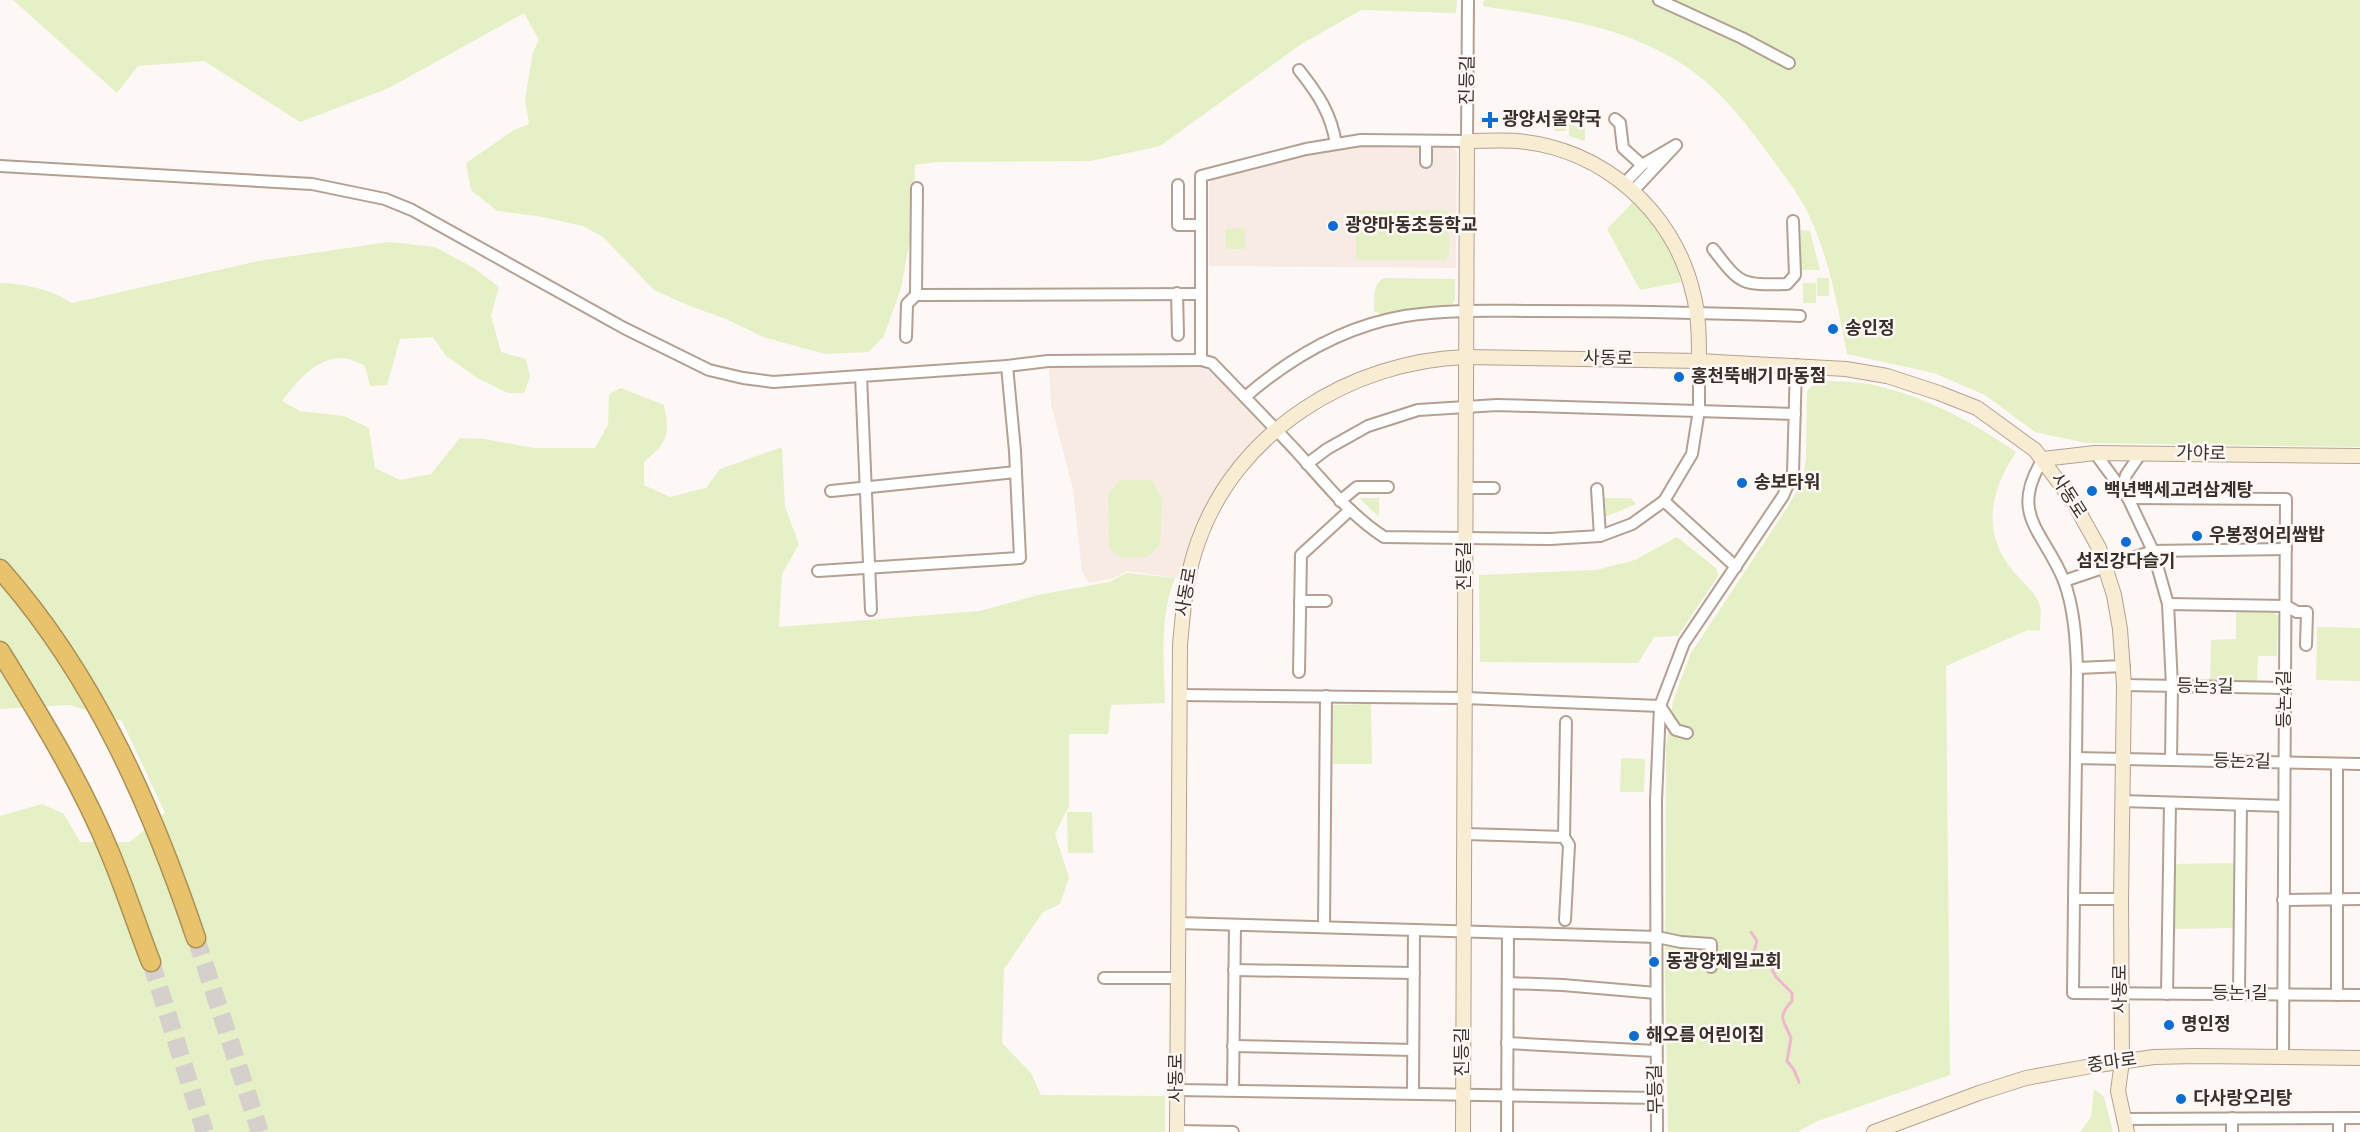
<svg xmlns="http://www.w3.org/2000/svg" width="2360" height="1132" font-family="'Alegreya Sans','Noto Sans KR',sans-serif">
  <rect width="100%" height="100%" fill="#fdf8f5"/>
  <g fill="#f7ebe4">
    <polygon points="1362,144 1450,146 1457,152 1456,268 1209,266 1209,185 1213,177 1270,162"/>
    <polygon points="1203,365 1268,428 1224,475 1183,579 1127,571 1114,578 1089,583 1082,572 1073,489 1051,404 1049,368"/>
  </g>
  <g fill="#e6f0c6">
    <polygon points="13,0 1457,0 1456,13 1361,10 1300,45 1160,146 1091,161 937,162 915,165 914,218 901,288 884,336 869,352 825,354 763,337 726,319 690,306 654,290 603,237 583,226 537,216 497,211 471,190 466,163 514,130 529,124 525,99 533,52 539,40 524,13 389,88 300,122 204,61 138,66 117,93"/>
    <path d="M1486,0H2360V447L2086,443L2035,432L1985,395L1934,373L1847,354C1838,307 1829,257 1808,213C1799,194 1785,177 1773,160C1735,108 1707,72 1647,45C1595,21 1538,15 1483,6V2Z"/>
    <polygon points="1565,108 1566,131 1554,131 1554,109"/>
    <polygon points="1569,124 1585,129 1585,141 1569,136"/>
    <path d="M1634,201C1656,225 1673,250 1681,282L1640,290L1607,229Z"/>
    <polygon points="1449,210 1449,255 1445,260 1356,260 1356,211"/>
    <polygon points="1244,228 1245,249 1226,249 1225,229"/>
    <polygon points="1801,230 1810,231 1820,270 1801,270"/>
    <path d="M389,242L435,247L474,268L499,287L491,315L501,352L526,359L530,377L524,393H508L479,379L446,356L433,337L400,339L387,385L370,386L365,366C359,363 349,358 342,358C315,358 297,382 282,401L300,411L344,416L369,428L375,468L400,480L431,474L460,438L484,439L534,448H595L608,425L609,394L621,388L664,405C670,434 668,443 644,462V485L670,497L706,488L720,469L782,447L785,507L799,544L782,574L779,627L980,611L1038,595L1109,582L1127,573L1175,578C1159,616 1164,662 1165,703L1111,705L1108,734H1069V806L1055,834L1069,878L1060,904L1043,912L1004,969L1002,1043L1031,1073L1041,1095L1165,1096V1132H0V816L42,804L64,814L80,842H130L165,813L122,721L69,705L0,709V283C26,284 50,289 72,303L258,261Z"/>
    <path d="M1384,278L1455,279V300L1453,304L1382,315L1374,311C1375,299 1372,284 1384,278Z"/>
    <rect x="1817" y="278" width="12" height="18"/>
    <rect x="1803" y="283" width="13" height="20"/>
    <path d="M1818,380C1836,382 1856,381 1874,385C1926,397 1973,422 2016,452C1990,491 1981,532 2013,571C2019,578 2037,595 2039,603C2042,611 2040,622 2040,631L2028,630L1946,666L1950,1075L1818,1121L1797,1132H1668L1665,982L1666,746L1673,701L1691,653L1785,511L1803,481L1806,458L1807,391Z"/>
    <polygon points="1121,480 1152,480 1162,500 1160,545 1147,557 1121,558 1109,547 1108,494"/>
    <polygon points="1359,498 1379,498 1379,517"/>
    <polygon points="1603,498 1631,498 1636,504 1603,518"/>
    <polygon points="1677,537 1717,569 1718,576 1678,636 1654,637 1638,663 1480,662 1479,575 1596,570 1635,560"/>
    <polygon points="2236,610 2271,610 2278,616 2277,656 2258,656 2257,682 2210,682 2211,640 2236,639"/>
    <polygon points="2317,627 2360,628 2360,681 2316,680"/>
    <polygon points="1371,704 1372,764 1333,764 1332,705"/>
    <polygon points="1621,758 1645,759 1644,792 1620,792"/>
    <polygon points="1067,812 1092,812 1093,853 1068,853"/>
    <polygon points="2234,863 2235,928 2174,929 2174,864"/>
    <polygon points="2094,1089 2104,1097 2113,1132 2080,1132 2091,1117"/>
  </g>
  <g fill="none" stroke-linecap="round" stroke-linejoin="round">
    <path stroke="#efb6ce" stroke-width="3" d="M1751,932L1757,941L1754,951L1761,962L1771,967L1776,977L1792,993V1001C1776,1018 1784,1020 1791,1038L1787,1061L1794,1070L1799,1082"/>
    <g stroke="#d6d0cd" stroke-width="18" stroke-dasharray="18 9" stroke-linecap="butt">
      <polyline points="196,938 260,1132"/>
      <polyline points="151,962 205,1132"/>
    </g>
    <g stroke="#b4a093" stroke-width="14">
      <g id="street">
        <path d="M1468,0L1467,141L1361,140L1306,149L1201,176V360L1212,363C1241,393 1270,423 1298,453C1325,483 1350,515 1384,537L1550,539L1600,536L1632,524L1664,501"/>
        <polyline points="1659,0 1742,38 1789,63"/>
        <path d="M1299,70C1318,94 1331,113 1336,144"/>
        <polyline points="1615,119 1620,123 1623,148 1642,165"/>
        <polyline points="1426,141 1426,162"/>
        <polyline points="0,166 312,184 385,199 412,210 624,328 709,370 743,378 773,382 861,376"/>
        <polyline points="1624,184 1642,165 1676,145 1633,191"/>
        <polyline points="1178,185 1178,225 1200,225"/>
        <path d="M1713,249C1741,285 1740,285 1787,284L1795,275L1793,221"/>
        <polyline points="1177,293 1178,335"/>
        <polyline points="916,295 1200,294"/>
        <polyline points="906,337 907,304 916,295 917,188"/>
        <polyline points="1699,361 1699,410 1692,454 1664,501 1736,567"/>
        <path d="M1245,397C1290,358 1345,326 1405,316C1448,309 1493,311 1536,311C1624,311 1712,313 1800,316"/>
        <polyline points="2095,453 2128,498 2153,551 2168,604 2172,686 2171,760"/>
        <path d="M2043,459C2008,515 2044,531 2064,581C2074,608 2076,639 2077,668"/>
        <polyline points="1307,464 1327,449 1368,426 1418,410 1497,405 1795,414"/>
        <polyline points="1466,488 1494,488"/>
        <polyline points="1597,489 1600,536"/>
        <polyline points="2122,489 2126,475 2141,453"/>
        <polyline points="831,491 1016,472"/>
        <polyline points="2128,498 2286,499 2283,1057"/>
        <polyline points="1340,501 1357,487 1388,487"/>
        <polyline points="818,571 1020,558 1015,451 1007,366"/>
        <polyline points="2064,581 2153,551 2286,549"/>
        <polyline points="1300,601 1326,601"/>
        <polyline points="2168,604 2286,606 2297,612 2307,612 2306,645"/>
        <polyline points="871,610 861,376 1007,366 1048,361 1201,360"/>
        <polyline points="1299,672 1301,555 1350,510"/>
        <polyline points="2124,685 2285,688"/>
        <polyline points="1179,695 1465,698 1660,706 1676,730 1687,733"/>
        <polyline points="2076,758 2077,668 2124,666"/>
        <polyline points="2337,764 2337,995"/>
        <polyline points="2122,801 2284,806"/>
        <polyline points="1464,834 1564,837 1569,845 1565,920"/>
        <polyline points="1564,837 1566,722"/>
        <polyline points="2074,899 2076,758 2360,764"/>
        <polyline points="2121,899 2074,899 2073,993 2360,995"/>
        <polyline points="2283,900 2360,899"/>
        <polyline points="1178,923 1657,937 1681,942 1711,944 1711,967"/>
        <polyline points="1324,927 1326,696"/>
        <polyline points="1234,970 1414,973"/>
        <polyline points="1104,978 1178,978"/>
        <polyline points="1508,983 1563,985 1656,993"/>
        <polyline points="2167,994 2170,803"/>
        <polyline points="2239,994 2241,805"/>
        <polyline points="1507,1043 1656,1051"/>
        <polyline points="1233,1046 1413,1050"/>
        <polyline points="1178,1090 1656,1098"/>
        <polyline points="1233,1090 1235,925"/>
        <polyline points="1413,1092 1414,930"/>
        <polyline points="2123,1119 2360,1118"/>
        <polyline points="1177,1131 1233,1132"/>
        <polyline points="1507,1132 1508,933"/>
        <polyline points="1657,1132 1656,801 1660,706 1684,643 1783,496 1793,473 1796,365"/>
        <polyline points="2232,1132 2232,1118"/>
        <polyline points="2339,1132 2339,1118"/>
      </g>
    </g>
    <g stroke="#b4a093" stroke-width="16">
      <g id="secondary">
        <polyline points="2043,459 2095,453 2360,456"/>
        <path d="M1177,1132L1180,645C1183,611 1186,575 1198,542C1237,431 1351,361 1466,357L1699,361L1846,369L1887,376L1939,393L1977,408L2035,450L2074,503L2099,548L2114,595L2120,629L2124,685L2121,899L2122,1061L2118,1091L2127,1132"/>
        <path d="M1463,1132L1467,141C1484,141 1501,140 1517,141C1602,148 1674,211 1693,293C1699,315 1699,338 1699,361"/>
        <polyline points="1874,1132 1979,1093 2026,1078 2091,1066 2154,1057 2196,1056 2360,1058"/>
      </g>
    </g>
    <g stroke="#ab9055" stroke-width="21">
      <g id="highway">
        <path d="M0,569C94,675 151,805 196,938"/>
        <path d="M0,651C40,716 81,782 110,853C125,889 137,926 151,962"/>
      </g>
    </g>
    <use href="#street" stroke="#fff" stroke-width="10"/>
    <use href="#secondary" stroke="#f8edd3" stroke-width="14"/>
    <use href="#highway" stroke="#e9c36b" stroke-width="18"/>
  </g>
  <g fill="#0d6dd6" stroke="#fdf8f5" stroke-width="2">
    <path d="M1487 111h6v6h6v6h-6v6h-6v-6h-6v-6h6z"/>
    <circle cx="1333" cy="226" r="6"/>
    <circle cx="1833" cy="329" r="6"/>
    <circle cx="1679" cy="377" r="6"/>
    <circle cx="1742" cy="483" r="6"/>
    <circle cx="2092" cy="491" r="6"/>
    <circle cx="2197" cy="536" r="6"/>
    <circle cx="2126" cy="542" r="6"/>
    <circle cx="1654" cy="962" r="6"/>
    <circle cx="2169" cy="1025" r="6"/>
    <circle cx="1634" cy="1036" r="6"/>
    <circle cx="2181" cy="1099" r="6"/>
  </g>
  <g text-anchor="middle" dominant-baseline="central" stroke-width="5" stroke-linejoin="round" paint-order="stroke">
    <g font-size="18" fill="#39302b" stroke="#fdf8f5">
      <text transform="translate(1468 80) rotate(-89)">진등길</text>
      <text transform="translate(1608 359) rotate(1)">사동로</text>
      <text transform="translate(2201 454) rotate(1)">가야로</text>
      <text transform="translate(2068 496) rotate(57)">사동로</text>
      <text transform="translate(1465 566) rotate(-90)">진등길</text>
      <text transform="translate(1187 592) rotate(-80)">사동로</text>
      <text transform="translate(2205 687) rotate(1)">등논3길</text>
      <text transform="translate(2285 699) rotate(-90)">등논4길</text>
      <text transform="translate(2242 762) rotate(1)">등논2길</text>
      <text transform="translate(2121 989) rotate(-90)">사동로</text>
      <text x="2240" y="994">등논1길</text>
      <text transform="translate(1463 1052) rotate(-90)">진등길</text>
      <text transform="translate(2112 1063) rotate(-8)">중마로</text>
      <text transform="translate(1177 1078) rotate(-90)">사동로</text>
      <text transform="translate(1656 1089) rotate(-91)">무등길</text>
    </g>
    <g font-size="18" font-weight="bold" fill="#39302b" stroke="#fdf8f5" text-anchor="start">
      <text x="1502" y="120">광양서울약국</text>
      <text x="1345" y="226">광양마동초등학교</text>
      <text x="1845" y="329">송인정</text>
      <text x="1691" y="377">홍천뚝배기 마동점</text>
      <text x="1754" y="483">송보타워</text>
      <text x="2104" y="491">백년백세고려삼계탕</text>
      <text x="2209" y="536">우봉정어리쌈밥</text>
      <text x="2126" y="562" text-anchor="middle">섬진강다슬기</text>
      <text x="1666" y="962">동광양제일교회</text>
      <text x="2181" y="1025">명인정</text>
      <text x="1646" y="1036">해오름 어린이집</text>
      <text x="2193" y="1099">다사랑오리탕</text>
    </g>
  </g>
</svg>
